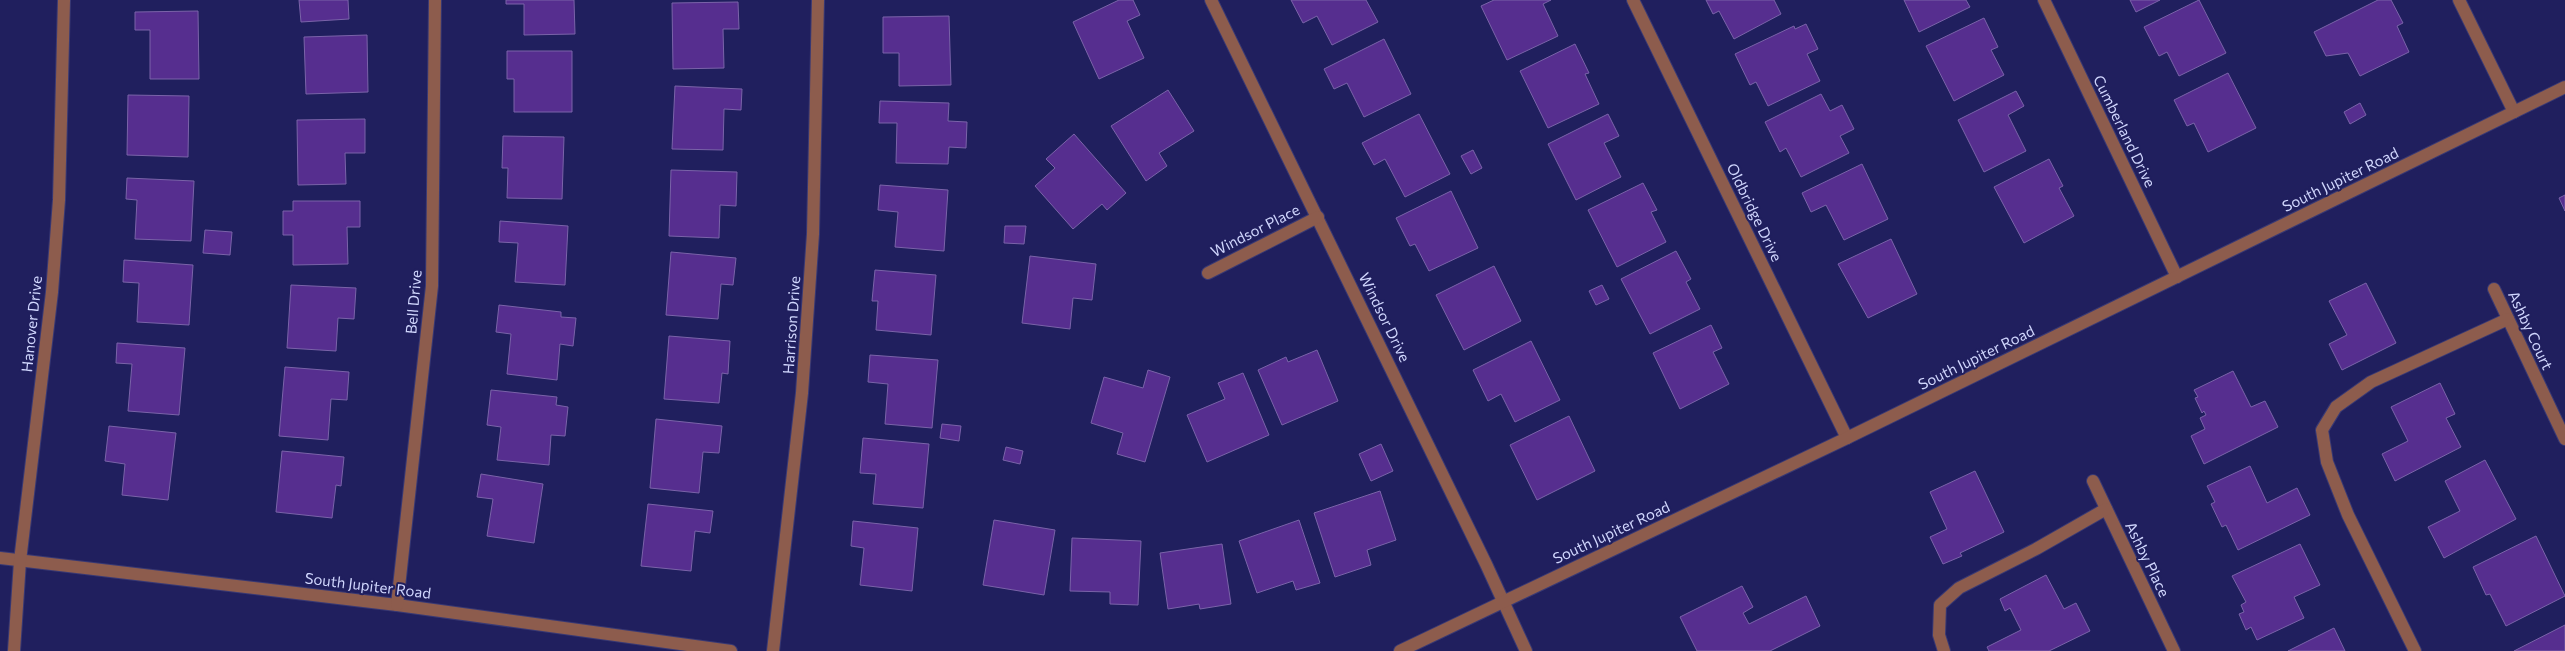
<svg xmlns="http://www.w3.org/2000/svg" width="2565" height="651" font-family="Commissioner,sans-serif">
  <rect width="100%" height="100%" fill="#201f5e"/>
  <g fill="#562e8f" stroke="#7a63a9">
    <polygon points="299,0 348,0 349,19 301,22"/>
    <polygon points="506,0 574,0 575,34 524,35 524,4 506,4"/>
    <polygon points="1119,0 1133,0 1140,15 1127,21 1144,58 1099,79 1073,22"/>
    <polygon points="1291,0 1366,0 1378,22 1332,45 1317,16 1303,23"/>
    <polygon points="1494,0 1551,0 1543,4 1558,36 1507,60 1481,6"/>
    <polygon points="1706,0 1774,0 1781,14 1734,39 1719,11 1713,14"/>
    <polygon points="1904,0 1966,0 1970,7 1919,32"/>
    <polygon points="2130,0 2160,0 2136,12"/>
    <polygon points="2199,0 2226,53 2179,76 2167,52 2159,56 2144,27"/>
    <polygon points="2378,0 2391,0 2403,23 2397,26 2409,52 2360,76 2348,53 2326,56 2314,32"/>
    <polygon points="738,2 739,29 723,29 724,68 673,69 672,3"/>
    <polygon points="198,11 199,79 150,79 150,30 135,30 135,12"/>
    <polygon points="949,16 951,85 899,86 899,53 883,53 883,17"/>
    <polygon points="1984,18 1998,47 1991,50 2004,75 1954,101 1926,46"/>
    <polygon points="1806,24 1818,49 1807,54 1820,81 1768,106 1756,82 1750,85 1735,54 1794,26 1795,29"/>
    <polygon points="367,35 368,92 306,94 304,37"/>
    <polygon points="1384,39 1411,94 1364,117 1347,83 1334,89 1324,69"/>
    <polygon points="1575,44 1589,73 1585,74 1599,104 1548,128 1520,71"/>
    <polygon points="507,51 572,51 572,112 514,112 514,79 507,79"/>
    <polygon points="2228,73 2256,128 2208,152 2194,123 2187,126 2174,100"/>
    <polygon points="675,86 742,89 741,110 724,109 723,150 672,149"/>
    <polygon points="1168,90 1194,131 1159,153 1167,166 1146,181 1111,126"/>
    <polygon points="2016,91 2024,106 2008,115 2026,151 1984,172 1958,120"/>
    <polygon points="1821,94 1830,111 1842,105 1854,129 1840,136 1849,153 1801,177 1786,148 1780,152 1765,122"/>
    <polygon points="128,95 189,96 188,157 127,155"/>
    <polygon points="880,101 949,103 948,121 967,122 966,148 949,147 948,164 896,163 897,123 879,123"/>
    <polygon points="2360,103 2366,115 2350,124 2344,112"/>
    <polygon points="1419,114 1450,174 1405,197 1385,159 1374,165 1362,143"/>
    <polygon points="1608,114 1619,136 1604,143 1621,177 1576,200 1548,144"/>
    <polygon points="365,119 365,153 345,153 346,184 298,185 297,120"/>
    <polygon points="1074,134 1126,193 1107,210 1102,204 1073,229 1035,186 1055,168 1046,159"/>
    <polygon points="503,136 564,137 562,199 507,198 508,168 502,168"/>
    <polygon points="1473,150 1482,168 1471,174 1461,156"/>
    <polygon points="2049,159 2063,186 2059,188 2074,216 2024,243 1994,187"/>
    <polygon points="1862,164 1888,219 1844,240 1826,205 1811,212 1802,193"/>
    <polygon points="671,170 737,172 736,206 720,205 719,238 669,236"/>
    <polygon points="127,178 194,181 191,241 135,239 137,200 126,199"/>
    <polygon points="1643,183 1657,210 1651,212 1666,242 1617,267 1588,210"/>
    <polygon points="880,185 948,190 944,251 895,247 898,212 878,210"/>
    <polygon points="1451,191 1478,248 1429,271 1415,244 1410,246 1396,218"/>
    <polygon points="2565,195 2565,211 2559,198"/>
    <polygon points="293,201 360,201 360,227 347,227 348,264 293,265 293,235 283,235 283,211 293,211"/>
    <polygon points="500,221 568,226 565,285 515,282 518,243 499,242"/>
    <polygon points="1005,226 1026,226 1024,244 1004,243"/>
    <polygon points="205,230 232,232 230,255 203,253"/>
    <polygon points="1891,239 1917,294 1868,318 1838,264"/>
    <polygon points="1676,251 1691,279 1686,282 1700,309 1650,334 1621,279"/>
    <polygon points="671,252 736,258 733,285 721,284 718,319 666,315"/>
    <polygon points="1030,256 1096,264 1092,300 1073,298 1070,329 1022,323"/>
    <polygon points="124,260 193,265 189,325 137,322 139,283 123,282"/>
    <polygon points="1494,266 1521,321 1464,350 1436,295"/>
    <polygon points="875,270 936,275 931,335 876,330 878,301 872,301"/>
    <polygon points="2366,283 2396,343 2342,370 2329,344 2347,335 2329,301"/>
    <polygon points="291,285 356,288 354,319 338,318 336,351 287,348"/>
    <polygon points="1602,285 1609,299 1596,305 1589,291"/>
    <polygon points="499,305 561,312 561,317 576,318 573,346 560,344 557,380 507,374 511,334 496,332"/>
    <polygon points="1711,325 1722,348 1713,352 1729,384 1680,409 1653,353"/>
    <polygon points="669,336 730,341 728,374 722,373 719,403 664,399"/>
    <polygon points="1531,341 1560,400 1515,422 1501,394 1488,401 1473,370"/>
    <polygon points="117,343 185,348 179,415 128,411 132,364 116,363"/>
    <polygon points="1317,350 1338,401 1282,425 1258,370 1286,357 1288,362"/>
    <polygon points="870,355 938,360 932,428 885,424 888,384 868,382"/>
    <polygon points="285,367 349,372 347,400 331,399 328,440 279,436"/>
    <polygon points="1148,370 1170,377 1145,462 1117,454 1123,433 1091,423 1104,377 1143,388"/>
    <polygon points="2233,371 2251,407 2265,401 2278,427 2204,464 2191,436 2205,429 2200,418 2206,415 2204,411 2202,413 2195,398 2198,397 2194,390"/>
    <polygon points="1243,373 1269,435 1207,462 1187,415 1225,399 1218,383"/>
    <polygon points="2440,383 2455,414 2446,418 2461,447 2395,481 2382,454 2408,441 2391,407"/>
    <polygon points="491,390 557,397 556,405 568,407 565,436 551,435 549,465 497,460 501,427 487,425"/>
    <polygon points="1569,416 1595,471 1537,500 1510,445"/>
    <polygon points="656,419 722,426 719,453 703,452 699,493 650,488"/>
    <polygon points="942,424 961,426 959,441 940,438"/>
    <polygon points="109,426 176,433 168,500 122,495 125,464 105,461"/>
    <polygon points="863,438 929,444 923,508 873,504 876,474 860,473"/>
    <polygon points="1381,444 1393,471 1371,481 1359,454"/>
    <polygon points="1006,447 1023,451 1020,464 1003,460"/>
    <polygon points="282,451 344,457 341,486 336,485 332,518 276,512"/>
    <polygon points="2485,460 2516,519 2444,558 2428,527 2460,511 2445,481"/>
    <polygon points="2250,466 2267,503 2297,488 2310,515 2238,550 2226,525 2222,527 2211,504 2215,502 2207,486"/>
    <polygon points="1975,471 2004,532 1960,553 1962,556 1943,564 1930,537 1947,529 1930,492"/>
    <polygon points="481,474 543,484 534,543 487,536 493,499 477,497"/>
    <polygon points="1380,491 1396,540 1367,550 1371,565 1335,577 1314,513"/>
    <polygon points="648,504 713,511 710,533 695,531 691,571 641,566"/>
    <polygon points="994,520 1055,530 1044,595 983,585"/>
    <polygon points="1299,520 1320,583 1296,590 1293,581 1257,593 1239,541"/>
    <polygon points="853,521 918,528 912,591 860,585 864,548 851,546"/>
    <polygon points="2536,536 2565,596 2506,626 2490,594 2486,595 2473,567"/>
    <polygon points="1072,538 1141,541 1138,605 1110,604 1110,592 1070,591"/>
    <polygon points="1222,544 1231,604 1200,609 1199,604 1168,609 1160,553"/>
    <polygon points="2300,544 2320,585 2294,597 2304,618 2257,640 2251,627 2246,630 2239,614 2244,612 2241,605 2246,602 2232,576"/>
    <polygon points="2046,575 2064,609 2076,603 2090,631 2049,651 1989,651 1987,647 2021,630 2010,608 2005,611 2000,599"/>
    <polygon points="1742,586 1753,607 1743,613 1749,624 1806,596 1820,626 1770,651 1697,651 1680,617"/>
    <polygon points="2565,625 2565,651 2514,651"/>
    <polygon points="2334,628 2345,651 2288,651"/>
  </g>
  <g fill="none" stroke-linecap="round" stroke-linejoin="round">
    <g stroke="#393974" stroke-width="14">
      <g id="minor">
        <polyline points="1211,0 1486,564 1526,651"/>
        <polyline points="1633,0 1847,438"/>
        <polyline points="2044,0 2177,277"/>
        <polyline points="2459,0 2514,112"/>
        <polyline points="1208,273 1318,217"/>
        <polyline points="2494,289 2565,439"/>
        <polyline points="2093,481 2174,651"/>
        <polyline points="0,558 397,605 731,651"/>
        <polyline points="397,605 432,286 435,0"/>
        <polyline points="14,651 20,561 52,292 59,200 64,0"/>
        <polyline points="773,651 802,393 813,234 818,0"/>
        <polyline points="1400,651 1847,438 2565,87"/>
        <polyline points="1944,651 1939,635 1940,605 1959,588 2036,549 2106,509"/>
        <polyline points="2415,651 2348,515 2327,462 2322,430 2336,407 2371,382 2508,319"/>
      </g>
    </g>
    <use href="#minor" stroke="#8d5c4d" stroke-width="12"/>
  </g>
  <g text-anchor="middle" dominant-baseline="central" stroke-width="4" stroke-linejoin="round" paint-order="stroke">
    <g font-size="15" fill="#d0d6fd" stroke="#201f5e">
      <text transform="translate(2125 131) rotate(64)">Cumberland Drive</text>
      <text transform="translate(2340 179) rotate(-26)">South Jupiter Road</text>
      <text transform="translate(1755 212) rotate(64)">Oldbridge Drive</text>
      <text transform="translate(1255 230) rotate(-27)">Windsor Place</text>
      <text transform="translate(413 302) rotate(-85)">Bell Drive</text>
      <text transform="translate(1385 317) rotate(64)">Windsor Drive</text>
      <text transform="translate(31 324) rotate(-84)">Hanover Drive</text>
      <text transform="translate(791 325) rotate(-86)">Harrison Drive</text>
      <text transform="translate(2531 330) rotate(65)">Ashby Court</text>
      <text transform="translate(1976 357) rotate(-26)">South Jupiter Road</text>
      <text transform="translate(1611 532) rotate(-25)">South Jupiter Road</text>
      <text transform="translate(2148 559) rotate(64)">Ashby Place</text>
      <text transform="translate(368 585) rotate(7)">South Jupiter Road</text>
    </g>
  </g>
</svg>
